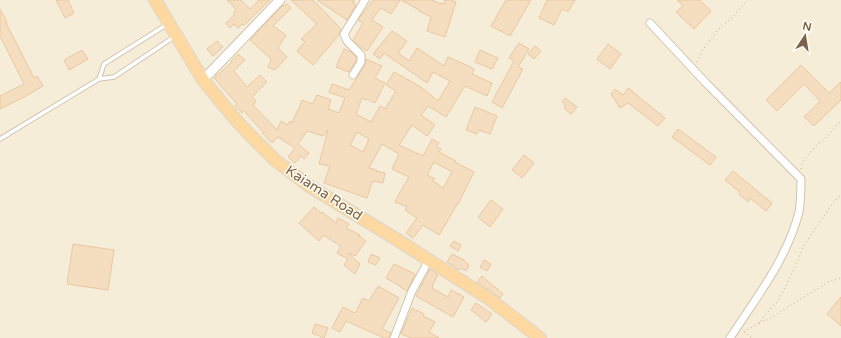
<svg xmlns="http://www.w3.org/2000/svg" width="841" height="338" font-family="'Varela Round',sans-serif">
  <rect width="100%" height="100%" fill="#fef9eb"/>
  <rect fill="#f6edd8" x="0" y="0" width="841" height="338"/>
  <g fill="#f5dec0" stroke="#e9c7a0" fill-rule="evenodd">
    <polygon points="56,0 68,0 74,13 65,18"/>
    <polygon points="227,0 241,0 250,9 259,0 270,0 244,25 242,24 238,28 234,24 230,28 226,23 235,14 234,12 236,9"/>
    <polygon points="291,0 313,0 341,29 339,33 339,35 313,65 297,51 305,42 301,39 317,24"/>
    <polygon points="317,0 354,0 353,3 356,5 347,20"/>
    <polygon points="373,0 400,0 391,14 381,8 372,20 383,27 367,51 357,44 353,40 363,23 358,20"/>
    <polygon points="401,0 432,0 441,4 441,3 444,4 445,0 451,0 456,2 445,37 427,31 431,17 419,11 419,10"/>
    <polygon points="506,0 531,0 510,36 491,26"/>
    <polygon points="547,0 575,0 568,12 562,9 554,25 539,18"/>
    <polygon points="677,0 700,0 711,11 694,29 676,12 683,6"/>
    <polygon points="287,4 291,8 273,26 286,35 278,48 287,57 275,70 268,67 271,59 250,40 283,5 284,6"/>
    <polygon points="0,9 7,22 6,23 34,78 37,76 43,86 26,96 0,109 0,96 24,84 0,36"/>
    <path d="M392,31L407,41L398,53L409,61L417,48L444,66L448,57L462,63L474,69L472,74L492,83L487,96L465,86V87H464L446,117L428,106L421,115L435,125L427,136L412,125L399,145L423,156L432,139L439,143L436,147L441,149L439,152L456,161L455,162L474,172L458,204V203L439,235L423,225L413,238L406,233L417,218L405,210L407,207L395,202L399,194L409,177L392,169L399,154L382,144L369,168L377,170L376,171L385,173L383,183L374,181V182H372L367,198L324,183L330,166L319,164L328,130L323,136L307,131L298,144L309,153L304,159L301,156L295,163L288,157L295,148L278,137L272,143L262,133L263,132L244,111L242,113L235,106L237,104L214,78L232,62L231,61L238,54L245,60L234,71L247,87L260,75L267,82L252,97L256,101L253,105L277,130L281,121L288,125L290,121L292,123L297,111H298L302,100L313,104L317,95L331,100L328,109L339,113L345,98L329,92L332,84L349,90L365,65L366,59L382,66L375,78L385,83L375,103L367,99L366,100L362,98L356,114L371,122L380,106L385,109L396,91L386,85L394,72L421,87L438,101L450,81L433,72L427,83L384,53L380,59L373,54ZM357,132L369,139L363,152L350,145ZM434,162L452,172L443,188L433,181L435,179L427,175Z"/>
    <polygon points="217,41 223,47 213,56 207,49"/>
    <polygon points="519,43 529,49 518,67 523,69 502,108 492,102 514,61 509,58"/>
    <polygon points="608,44 621,54 610,69 597,59"/>
    <polygon points="535,46 541,51 534,59 528,54"/>
    <polygon points="344,49 351,52 356,57 356,61 349,72 336,67"/>
    <polygon points="82,50 88,59 69,70 64,60"/>
    <polygon points="480,50 498,58 492,69 475,62"/>
    <polygon points="801,65 829,93 841,82 841,100 814,126 804,117 820,101 804,84 777,111 766,100"/>
    <polygon points="628,88 665,118 658,126 628,103 620,108 611,94 615,89 623,95"/>
    <polygon points="565,98 577,107 571,114 564,108 566,106 562,102"/>
    <polygon points="475,107 497,116 490,134 479,130 477,134 466,130"/>
    <polygon points="678,129 716,157 710,165 672,137"/>
    <polygon points="524,155 534,163 522,178 512,170"/>
    <polygon points="733,171 772,203 766,211 750,198 748,202 739,194 740,192 725,180"/>
    <polygon points="491,200 503,209 490,227 478,217"/>
    <polygon points="314,207 321,213 322,212 336,223 338,218 349,224 346,228 360,235 359,236 366,241 355,256 348,253 360,264 355,274 344,265 348,259 337,253 341,246 323,235 319,241 299,223"/>
    <polygon points="454,241 461,245 458,251 450,246"/>
    <polygon points="73,244 114,250 108,290 67,284"/>
    <polygon points="371,254 380,258 376,265 368,262"/>
    <polygon points="452,254 464,260 464,261 469,265 466,271 460,268 459,270 447,262"/>
    <polygon points="484,260 491,264 487,271 480,267"/>
    <polygon points="394,264 415,274 407,291 400,287 400,286 386,278"/>
    <polygon points="430,269 438,275 432,286 433,287 432,288 448,297 451,290 464,297 453,317 416,296"/>
    <polygon points="482,276 503,294 500,298 477,282"/>
    <polygon points="378,286 399,298 382,329 391,333 389,338 384,338 346,321 340,332 332,328 343,307 355,313 363,298 369,301"/>
    <polygon points="841,297 841,326 827,314"/>
    <polygon points="476,303 492,314 486,322 471,310"/>
    <polygon points="412,308 424,314 423,316 435,322 429,332 439,338 412,338 401,334"/>
    <polygon points="315,324 328,328 324,338 312,333"/>
  </g>
  <g fill="none" stroke-linecap="round" stroke-linejoin="round">
    <g stroke="#d2c3ae" stroke-width="5.5">
      <g id="service">
        <polyline points="99,79 104,64 166,25"/>
        <polyline points="0,139 99,79 114,77 174,37"/>
      </g>
    </g>
    <g stroke="#d2c3ae" stroke-width="9">
      <g id="minor">
        <path d="M650,23L705,82L801,179C801,190 801,201 799,212C787,259 756,298 730,338"/>
        <polyline points="353,75 361,62 361,55 347,41 344,34 365,0"/>
        <polyline points="394,338 412,291 429,260"/>
      </g>
    </g>
    <g stroke="#d2c3ae" stroke-width="11">
      <polyline id="tertiary" points="203,80 280,0"/>
    </g>
    <g stroke="#ddd7d0" stroke-width="14">
      <polyline id="trunk" points="155,0 203,80 236,120 250,135 275,160 309,186 396,239 488,298 540,338"/>
    </g>
    <g stroke="#dbc2a2" stroke-width="1.5" stroke-dasharray="1 3" stroke-linecap="butt">
      <polyline points="697,62 702,51 717,31 734,16 747,0"/>
      <path d="M801,169C801,157 823,141 831,132C834,128 838,124 841,120"/>
      <polyline points="759,323 769,319 828,282 841,278"/>
      <polyline points="744,332 759,323 765,315 777,302 786,286 791,275 798,260 803,247 835,200 841,195"/>
      <polyline points="744,332 752,338"/>
    </g>
    <use href="#service" stroke="#fff" stroke-width="3.5"/>
    <use href="#minor" stroke="#fff" stroke-width="7"/>
    <use href="#tertiary" stroke="#fff" stroke-width="9"/>
    <use href="#trunk" stroke="#fdd8a0" stroke-width="12"/>
  </g>
  <g text-anchor="middle" dominant-baseline="central" stroke-width="3" stroke-linejoin="round" paint-order="stroke">
    <g font-size="14" fill="#7b644b" stroke="#fffcf2">
      <text transform="translate(324 193) rotate(33)">Kaiama Road</text>
    </g>
  </g>
  <g transform="translate(805 36) rotate(12)" stroke="#fffcf2" stroke-width="3" paint-order="stroke">
  <path d="M0-3L7 15L0 10L-7 15Z" fill="#7b644b"/>
  <text y="-6" font-size="11" font-weight="bold" text-anchor="middle" fill="#7b644b">N</text>
  </g>
</svg>
